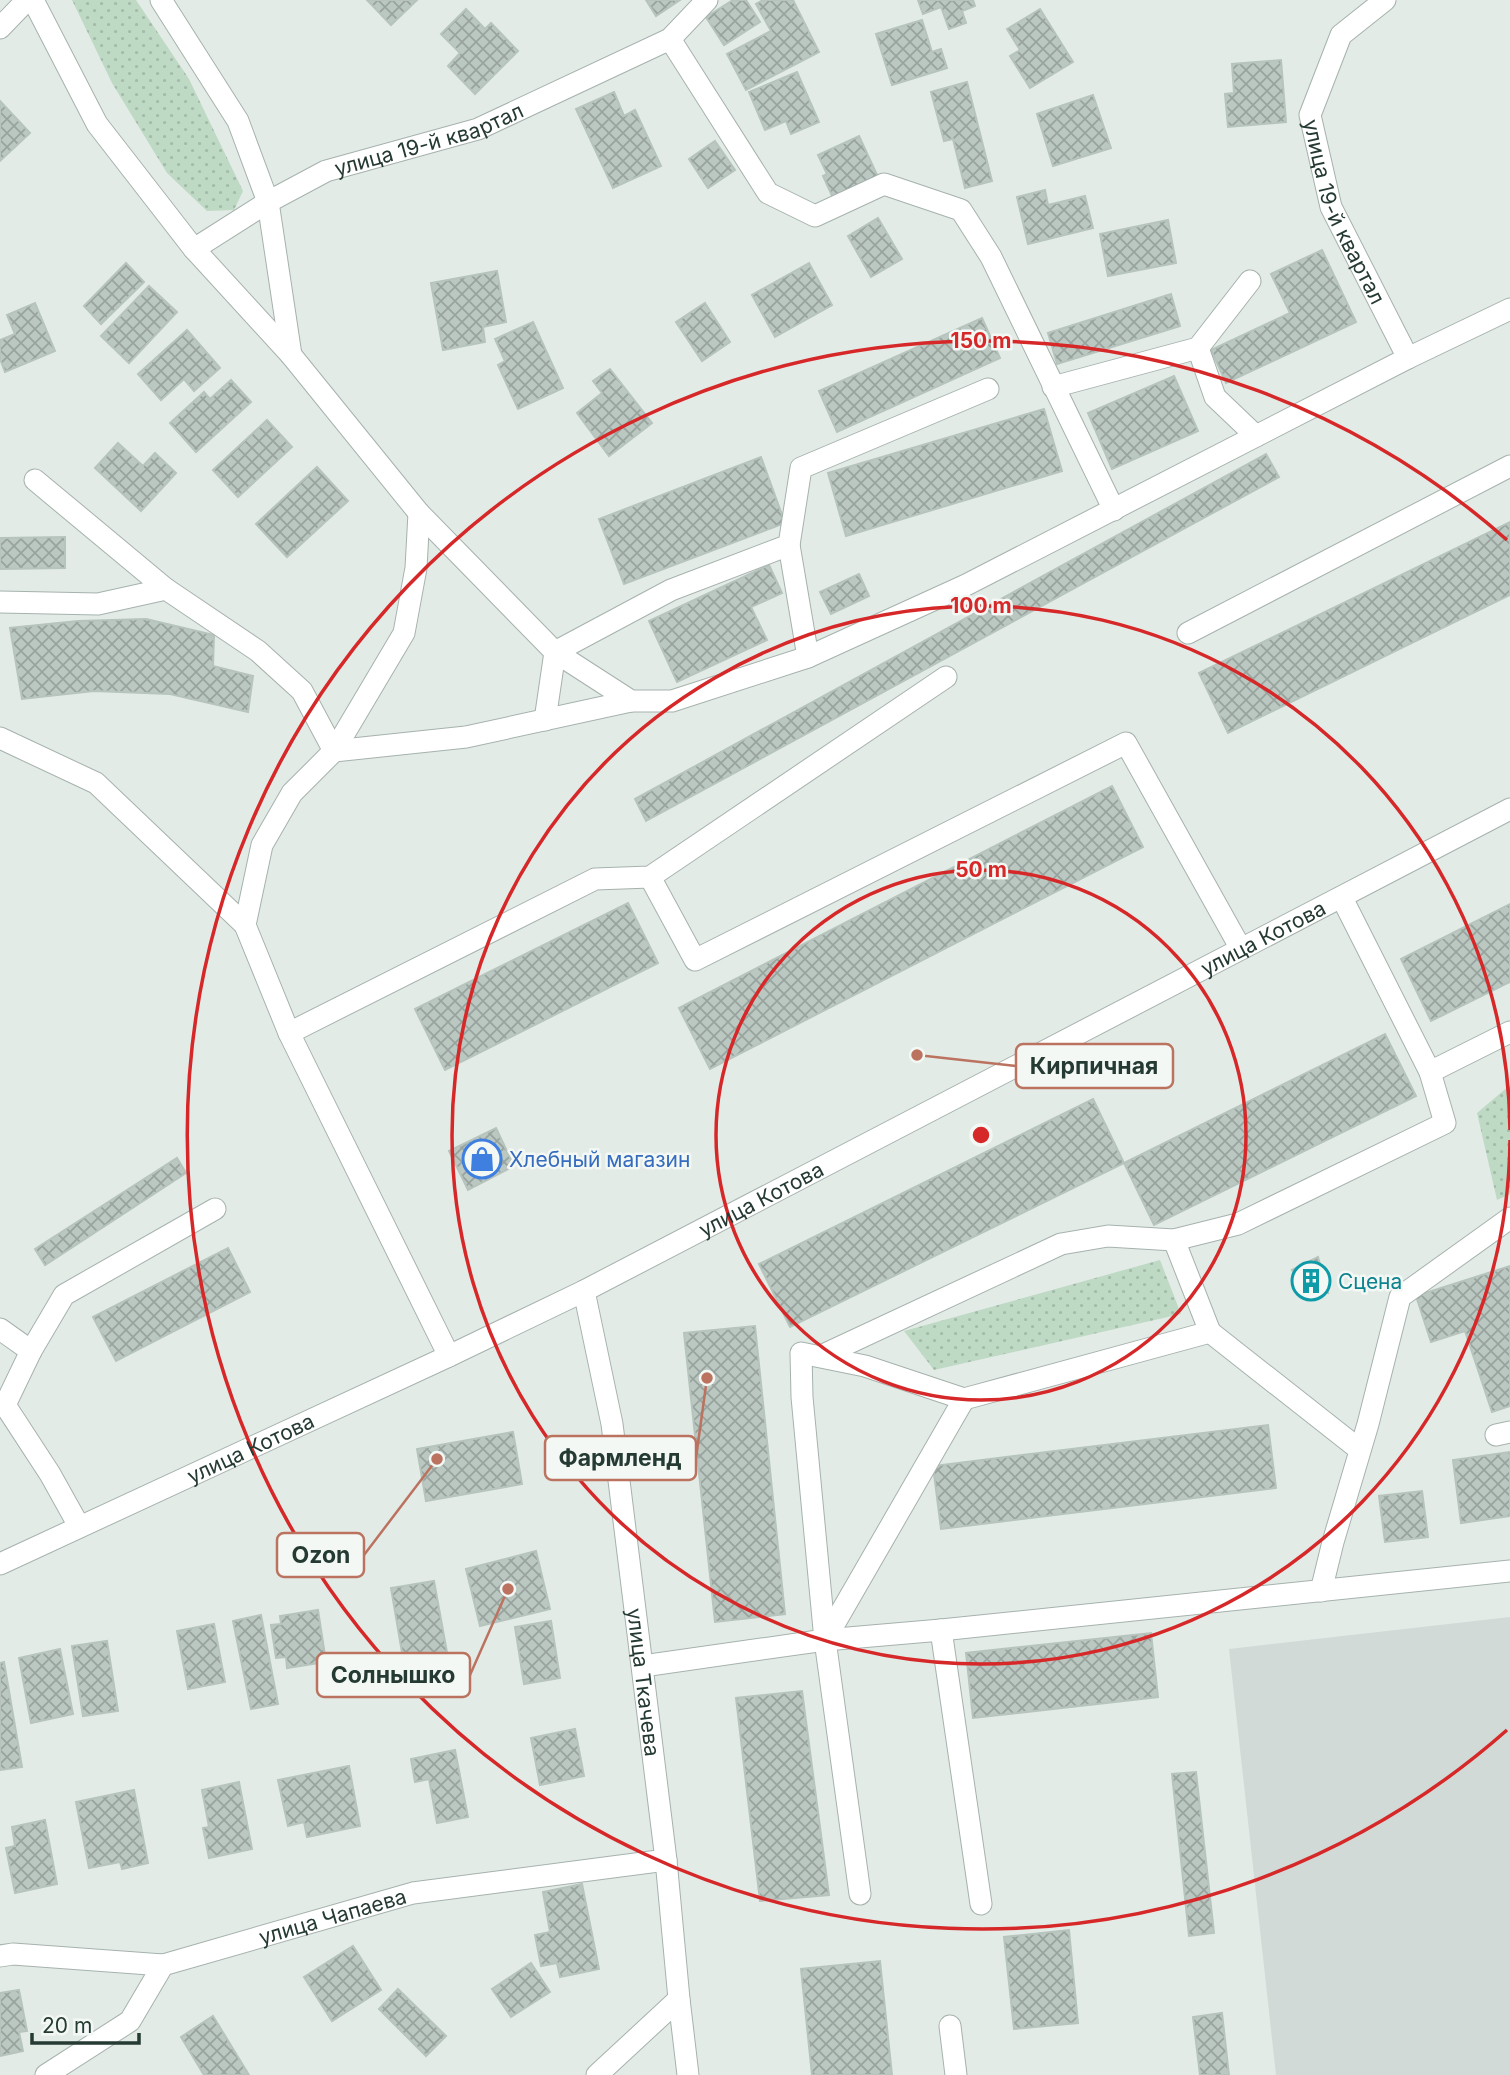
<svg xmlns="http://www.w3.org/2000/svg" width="1510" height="2075" font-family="Inter,sans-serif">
	<defs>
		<pattern id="green-dots" width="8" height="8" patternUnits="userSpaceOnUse" patternTransform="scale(1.75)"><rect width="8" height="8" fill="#bed9c4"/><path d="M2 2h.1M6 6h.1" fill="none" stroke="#a3bba9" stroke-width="1.8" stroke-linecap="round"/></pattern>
		<pattern id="building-cross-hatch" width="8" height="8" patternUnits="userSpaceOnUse" patternTransform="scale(1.75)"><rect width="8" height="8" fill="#bbc8c2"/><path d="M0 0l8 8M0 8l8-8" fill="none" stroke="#98a39e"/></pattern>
	</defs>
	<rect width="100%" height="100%" fill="#e3ebe7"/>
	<!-- built -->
	<polygon fill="#d1dad6" points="1510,1617 1510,2075 1276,2075 1229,1649"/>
	<!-- green -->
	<g fill="url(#green-dots)">
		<polygon points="72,0 136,0 189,79 243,191 234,210 207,211 167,173 112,83"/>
		<polygon points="1510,1085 1510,1194 1497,1200 1477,1113"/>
		<polygon points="1160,1260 1181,1314 934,1370 904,1331"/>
	</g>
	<!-- building -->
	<g fill="url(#building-cross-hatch)" stroke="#b6c4bd" stroke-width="2">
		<polygon points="367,0 417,0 391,25"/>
		<polygon points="646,0 680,0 656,16"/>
		<polygon points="733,0 746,0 760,22 724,45 706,17"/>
		<polygon points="763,0 793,0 819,52 746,90 727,54 771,31 756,4"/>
		<polygon points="918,0 973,0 975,6 962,11 966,23 949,29 941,7 923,14"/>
		<polygon points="466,9 485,29 491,23 518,51 475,94 448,66 460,53 441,34"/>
		<polygon points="1040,9 1073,62 1030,88 1010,56 1020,50 1007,29"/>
		<polygon points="922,20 932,52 941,49 947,68 892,85 876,34"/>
		<polygon points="1281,60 1286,122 1228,127 1225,94 1234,93 1232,64"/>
		<polygon points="797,72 819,122 791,134 786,121 765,130 749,92"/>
		<polygon points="967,82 992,181 965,188 953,139 944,141 931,92"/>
		<polygon points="614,92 624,116 635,110 661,166 613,188 576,109"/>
		<polygon points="1093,95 1111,148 1053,166 1037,114"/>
		<polygon points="0,101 30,133 0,161"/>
		<polygon points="859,136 878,177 833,198 823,176 827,174 818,155"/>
		<polygon points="715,141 735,170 708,188 689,159"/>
		<polygon points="1045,190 1048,205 1085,196 1093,228 1028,244 1017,197"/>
		<polygon points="878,218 902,259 871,277 848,236"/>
		<polygon points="1168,220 1176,263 1108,276 1100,234"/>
		<polygon points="1322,250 1356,322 1226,383 1211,350 1290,313 1271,274"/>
		<polygon points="126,263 144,282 101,324 84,306"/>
		<polygon points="809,263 832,305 775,337 752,295"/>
		<polygon points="497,271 506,322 483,327 485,342 443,350 431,283"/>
		<polygon points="149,286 177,312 129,363 101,336"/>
		<polygon points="1171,294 1180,326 1057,364 1048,333"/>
		<polygon points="35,303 55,351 5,372 0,359 0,340 15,334 7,315"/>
		<polygon points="705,303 730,342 702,361 676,322"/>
		<polygon points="982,318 1000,358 837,432 819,391"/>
		<polygon points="533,322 563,388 518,409 498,365 505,361 495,339"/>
		<polygon points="187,330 220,368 194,391 184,379 161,400 138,374"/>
		<polygon points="610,369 652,423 609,456 577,413 602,393 593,381"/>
		<polygon points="1174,376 1198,431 1112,469 1088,413"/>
		<polygon points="231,380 251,402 196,452 170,423 204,392 210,399"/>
		<polygon points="1044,409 1062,471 846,536 828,473"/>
		<polygon points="267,420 292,447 238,497 213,470"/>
		<polygon points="118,443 143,466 155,453 176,473 141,511 95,468"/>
		<polygon points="1266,454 1279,477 646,821 635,799"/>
		<polygon points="761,457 785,523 624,584 599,519"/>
		<polygon points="317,467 348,501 287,557 256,524"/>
		<polygon points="1510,522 1510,595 1228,733 1199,673"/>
		<polygon points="65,537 65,568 0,569 0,538"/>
		<polygon points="769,565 782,593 751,607 767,640 677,682 649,621"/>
		<polygon points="859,574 869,596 831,614 820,592"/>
		<polygon points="146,619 214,635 213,666 253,676 248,712 170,694 94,691 22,699 10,628 78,621"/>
		<polygon points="1112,786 1143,847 710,1069 679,1008"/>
		<polygon points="628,903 658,963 445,1070 415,1009"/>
		<polygon points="1510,904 1510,982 1431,1021 1401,959"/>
		<polygon points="1385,1034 1416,1096 1154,1225 1124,1163"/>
		<polygon points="1093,1099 1124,1163 790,1327 759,1264"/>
		<polygon points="496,1128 514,1166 468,1190 449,1151"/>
		<polygon points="177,1158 186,1173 45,1265 35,1249"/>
		<polygon points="228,1248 250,1292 116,1361 93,1317"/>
		<polygon points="1318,1257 1328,1293 1305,1292 1292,1270"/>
		<polygon points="1510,1266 1510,1406 1492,1412 1465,1331 1431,1342 1416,1296"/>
		<polygon points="755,1326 785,1614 715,1622 684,1333"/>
		<polygon points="1268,1425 1276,1488 941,1529 933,1466"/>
		<polygon points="513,1432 522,1484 426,1501 417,1449"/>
		<polygon points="1510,1452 1510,1516 1461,1523 1453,1460"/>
		<polygon points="1422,1491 1428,1537 1385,1542 1379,1496"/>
		<polygon points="536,1551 550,1609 480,1626 466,1569"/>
		<polygon points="434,1581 448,1658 433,1660 435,1671 406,1676 391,1588"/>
		<polygon points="318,1610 326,1662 287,1668 286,1657 276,1658 271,1625 281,1624 280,1616"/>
		<polygon points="261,1615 278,1704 251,1709 233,1621"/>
		<polygon points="551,1621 560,1678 524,1684 515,1627"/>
		<polygon points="214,1624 225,1682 188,1689 177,1631"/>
		<polygon points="1151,1633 1158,1697 973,1718 966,1653"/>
		<polygon points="107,1641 118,1711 83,1716 72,1646"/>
		<polygon points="60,1649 73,1714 31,1723 19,1658"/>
		<polygon points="4,1662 22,1767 0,1770 0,1663"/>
		<polygon points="802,1691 829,1895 760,1901 736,1698"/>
		<polygon points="575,1729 584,1776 540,1785 531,1738"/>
		<polygon points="455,1750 468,1817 437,1823 429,1779 415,1782 411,1759"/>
		<polygon points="349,1766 360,1826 307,1837 304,1822 288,1826 278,1780"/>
		<polygon points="1196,1772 1214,1933 1189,1936 1172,1774"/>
		<polygon points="239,1782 252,1849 209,1858 203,1828 209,1827 202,1790"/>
		<polygon points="134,1790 148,1863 122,1869 120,1862 89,1868 76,1802"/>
		<polygon points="45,1820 57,1884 15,1893 6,1848 15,1846 12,1827"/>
		<polygon points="582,1884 599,1969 560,1977 557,1963 541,1966 535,1935 550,1932 543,1892"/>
		<polygon points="1069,1930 1078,2023 1014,2029 1004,1937"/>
		<polygon points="353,1946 381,1990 332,2021 304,1977"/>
		<polygon points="880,1961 892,2075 812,2075 801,1969"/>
		<polygon points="531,1963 550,1992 511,2017 492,1989"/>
		<polygon points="398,1989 446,2036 426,2056 379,2009"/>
		<polygon points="19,1990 27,2031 19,2032 23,2051 0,2056 0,1993"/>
		<polygon points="1222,2013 1229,2075 1200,2075 1193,2017"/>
		<polygon points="213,2016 249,2075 204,2075 181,2037"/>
	</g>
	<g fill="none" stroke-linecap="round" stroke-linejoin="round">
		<defs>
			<g id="minor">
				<polyline points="33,0 97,124 194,249 291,355 419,513 555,652 631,701 672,701 808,657 966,585 1408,358 1510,309"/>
				<polyline points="161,0 238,121 268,202 291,355"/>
				<path id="s1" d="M1385,0L1341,35L1310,115L1331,207L1408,358"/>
				<polyline points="0,28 27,0"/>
				<polyline points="670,39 768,193 815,216 884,184 961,210 991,257 1114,510"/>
				<path id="s2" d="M194,249L268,202L326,171L478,129L670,39L707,0"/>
				<polyline points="1198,348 1215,397 1256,436"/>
				<polyline points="1053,387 1198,348 1250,281"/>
				<polyline points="35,480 166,589"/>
				<polyline points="419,513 416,568 404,633 334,751 292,793 262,845 245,925 289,1033 449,1356"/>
				<polyline points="789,545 808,657"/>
				<polyline points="0,602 98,604 166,589 258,651 302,691 334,751 466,737 631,701"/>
				<polyline points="1188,633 1510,466"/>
				<polyline points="555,652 671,590 789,545 801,468 988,389"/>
				<polyline points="545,720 555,652"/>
				<polyline points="0,738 96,783 245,925"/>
				<polyline points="650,877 695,960 1126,743 1241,949"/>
				<polyline points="1342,898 1430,1072 1510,1032"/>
				<polyline points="289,1033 595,879 650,877 946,677"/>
				<polyline points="1174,1240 1210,1332"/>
				<path id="s3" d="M584,1291L612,1424L666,1860L679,1999L688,2075"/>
				<polyline points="0,1329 31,1351"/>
				<polyline points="821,1356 1061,1244 1108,1236 1174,1240 1238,1224 1445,1123 1430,1072"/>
				<polyline points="1496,1435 1510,1432"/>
				<polyline points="1360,1450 1210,1332 964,1399 865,1366 801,1353 802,1397 825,1640 941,1630 1510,1571"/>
				<polyline points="79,1526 50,1474 5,1405 31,1351 64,1295 215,1209"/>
				<path id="s4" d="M0,1564L449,1356L584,1291L1510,809"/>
				<polyline points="1321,1591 1333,1542 1368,1424 1400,1297 1510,1218"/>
				<polyline points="941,1630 981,1904"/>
				<polyline points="825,1640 964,1399"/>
				<polyline points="643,1666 825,1640 860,1894"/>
				<path id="s5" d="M0,1956L13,1954L163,1965L413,1893L666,1860"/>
				<polyline points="950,2026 956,2075"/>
				<polyline points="46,2075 130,2021 163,1965"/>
				<polyline points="597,2075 679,1999"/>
			</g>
		</defs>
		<!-- minor casing -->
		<use href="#minor" stroke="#a6b2ad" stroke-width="23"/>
		<!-- minor -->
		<use href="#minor" stroke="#fff" stroke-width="21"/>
	</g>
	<!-- distance rings -->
	<g fill="none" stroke="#d62828" stroke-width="3.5">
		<circle cx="981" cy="1135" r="265"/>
		<path d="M1510 1140A529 529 0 1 1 1510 1130"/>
		<path d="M1507 1730A794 794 0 1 1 1507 540"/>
	</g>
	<!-- icons -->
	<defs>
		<symbol id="shop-ring" viewBox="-11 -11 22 22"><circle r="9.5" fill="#f3f8f5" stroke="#3f7fe0" stroke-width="1.5"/><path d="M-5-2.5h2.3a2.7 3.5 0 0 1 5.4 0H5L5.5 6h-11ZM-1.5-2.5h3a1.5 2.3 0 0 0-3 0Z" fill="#3f7fe0"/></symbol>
		<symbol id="building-ring" viewBox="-11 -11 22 22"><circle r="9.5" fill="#f3f8f5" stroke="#0f9aa8" stroke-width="1.5"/><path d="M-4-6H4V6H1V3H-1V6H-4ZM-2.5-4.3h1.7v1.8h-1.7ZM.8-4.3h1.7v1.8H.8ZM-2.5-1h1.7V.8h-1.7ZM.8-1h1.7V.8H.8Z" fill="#0f9aa8"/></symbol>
	</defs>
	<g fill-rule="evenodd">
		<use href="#shop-ring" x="460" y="1137" width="44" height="44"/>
		<use href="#building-ring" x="1289" y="1259" width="44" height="44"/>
	</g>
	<g text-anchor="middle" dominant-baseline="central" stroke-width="5" stroke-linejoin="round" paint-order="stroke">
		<!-- street labels -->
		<g font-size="21" fill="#253a33" stroke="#f3f8f5">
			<text stroke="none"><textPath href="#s2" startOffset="261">улица 19-й квартал</textPath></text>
			<text stroke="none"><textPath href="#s1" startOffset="245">улица 19-й квартал</textPath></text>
			<text stroke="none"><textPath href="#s4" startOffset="1410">улица Котова</textPath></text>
			<text stroke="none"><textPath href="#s4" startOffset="844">улица Котова</textPath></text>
			<text stroke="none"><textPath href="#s4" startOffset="276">улица Котова</textPath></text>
			<text stroke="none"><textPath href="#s3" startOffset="396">улица Ткачева</textPath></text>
			<text stroke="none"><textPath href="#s5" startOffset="340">улица Чапаева</textPath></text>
		</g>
		<!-- shop labels -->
		<g font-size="21" fill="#366cbe" stroke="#f3f8f5" text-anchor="start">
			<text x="509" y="1159">Хлебный магазин</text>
		</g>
		<!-- culture labels -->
		<g font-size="21" fill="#0d838f" stroke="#f3f8f5" text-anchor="start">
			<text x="1338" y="1281">Сцена</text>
		</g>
	</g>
	<circle cx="981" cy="1135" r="10" fill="#d62828" stroke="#f3f8f5" stroke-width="3.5"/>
	<g font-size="21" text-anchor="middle" font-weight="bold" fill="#d62828" stroke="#f3f8f5" stroke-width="5" stroke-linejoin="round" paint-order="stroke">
		<text x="981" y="348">150 m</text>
		<text x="981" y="613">100 m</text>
		<text x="981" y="877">50 m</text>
	</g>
	<!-- callouts -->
	<path fill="none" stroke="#bb7360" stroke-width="2.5" d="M917 1055L1016 1066M707 1378L696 1458M437 1459L364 1555M508 1589L470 1675"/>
	<g fill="#bb7360" stroke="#f3f8f5" stroke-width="2.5">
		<circle cx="917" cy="1055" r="7"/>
		<circle cx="707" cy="1378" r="7"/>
		<circle cx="437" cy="1459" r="7"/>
		<circle cx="508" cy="1589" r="7"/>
	</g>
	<g fill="#f3f8f5" stroke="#bb7360" stroke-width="2.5">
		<rect x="1016" y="1044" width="157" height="44" rx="7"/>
		<rect x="545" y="1436" width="151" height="44" rx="7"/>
		<rect x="277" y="1533" width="87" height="44" rx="7"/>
		<rect x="317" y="1653" width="153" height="44" rx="7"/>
	</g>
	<g font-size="23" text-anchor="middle" font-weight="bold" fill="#253a33">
		<text x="1094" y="1074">Кирпичная</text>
		<text x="620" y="1466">Фармленд</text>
		<text x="321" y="1563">Ozon</text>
		<text x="393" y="1683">Солнышко</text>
	</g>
	<!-- scale -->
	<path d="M32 2033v10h107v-10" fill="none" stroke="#253a33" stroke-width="3.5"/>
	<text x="42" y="2033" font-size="21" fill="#253a33" stroke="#f3f8f5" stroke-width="5" paint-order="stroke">20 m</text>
</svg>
